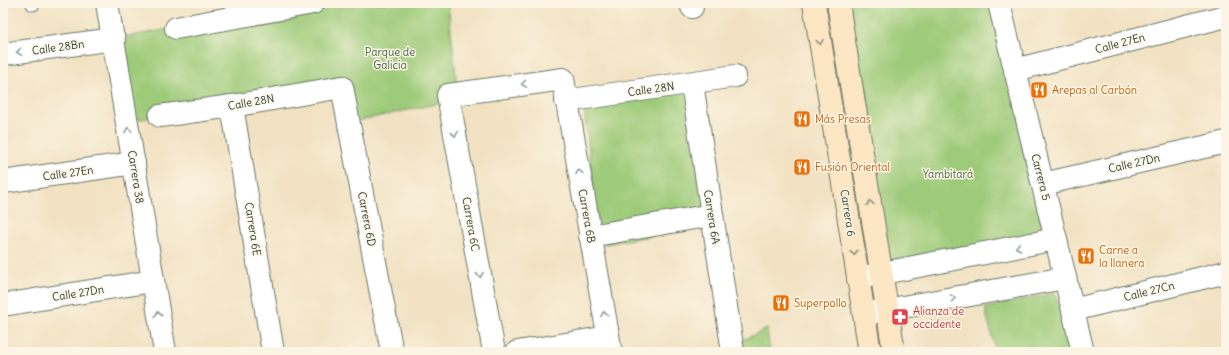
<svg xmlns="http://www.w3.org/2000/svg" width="1229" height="355" font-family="Delius,sans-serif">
	<rect width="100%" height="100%" fill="#fcf5e5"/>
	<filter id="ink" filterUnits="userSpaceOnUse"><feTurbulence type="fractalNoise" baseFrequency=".025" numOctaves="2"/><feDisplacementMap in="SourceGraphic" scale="8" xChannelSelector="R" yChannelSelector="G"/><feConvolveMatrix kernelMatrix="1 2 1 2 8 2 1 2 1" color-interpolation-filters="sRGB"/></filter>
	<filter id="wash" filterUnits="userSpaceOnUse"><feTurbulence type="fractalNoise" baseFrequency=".012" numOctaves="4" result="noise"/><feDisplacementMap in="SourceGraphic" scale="16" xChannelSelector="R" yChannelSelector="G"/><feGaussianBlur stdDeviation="0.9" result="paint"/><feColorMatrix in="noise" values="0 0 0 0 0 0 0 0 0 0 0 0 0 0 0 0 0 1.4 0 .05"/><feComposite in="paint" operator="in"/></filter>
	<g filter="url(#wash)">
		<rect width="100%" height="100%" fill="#f2e2c3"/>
		<!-- green -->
		<g fill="#9ecb79" stroke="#5e8456">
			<polygon points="313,3 448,3 457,86 449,101 349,123 342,87 232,106 127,121 114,39"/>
			<polygon points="838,3 994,3 1046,240 881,273"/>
			<polygon points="692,88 710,225 600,245 584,107"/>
			<polygon points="1055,293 1071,352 996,352 985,308"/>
			<polygon points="767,329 770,352 728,352 727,347"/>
		</g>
	</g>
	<g filter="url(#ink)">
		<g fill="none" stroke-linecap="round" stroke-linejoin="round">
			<defs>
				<polyline id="lane" points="33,4 33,3"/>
				<g id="street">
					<polyline points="107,3 165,352"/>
					<polyline points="691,3 692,7"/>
					<polyline points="999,3 1083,352"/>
					<polyline points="176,28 313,3"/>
					<polyline points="3,54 114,39"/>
					<polyline points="1015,70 1226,16"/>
					<polyline points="692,83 733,352"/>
					<polyline points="566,101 735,76"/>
					<polyline points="232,106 273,352"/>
					<polyline points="160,116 232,106 342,87 392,352"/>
					<polyline points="3,182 134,163"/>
					<polyline points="1043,184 1226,142"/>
					<polyline points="590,236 712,215"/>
					<polyline points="858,278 1056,239"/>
					<polyline points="3,305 153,281"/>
					<polyline points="1073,310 1226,272"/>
					<polyline points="864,314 1065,278"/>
					<polyline points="494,352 448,95 563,79 611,352"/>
					<polyline points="517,352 608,337"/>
				</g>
				<g id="secondary">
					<polyline points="814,3 870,352"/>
					<polyline points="838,3 894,352"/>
				</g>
			</defs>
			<!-- lane casing -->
			<use href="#lane" stroke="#697766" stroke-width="15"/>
			<!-- street casing -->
			<use href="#street" stroke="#697766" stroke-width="24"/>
			<!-- secondary casing -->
			<use href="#secondary" stroke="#697766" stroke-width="24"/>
			<!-- lane -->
			<use href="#lane" stroke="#fff" stroke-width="13"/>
			<!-- street -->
			<use href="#street" stroke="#fff" stroke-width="22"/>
			<!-- secondary -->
			<use href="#secondary" stroke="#fce6c4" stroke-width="22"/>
		</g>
		<!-- one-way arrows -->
		<defs><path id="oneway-chevron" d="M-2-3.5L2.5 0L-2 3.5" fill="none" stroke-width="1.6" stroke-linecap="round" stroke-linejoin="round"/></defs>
		<g stroke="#8e927c">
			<use href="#oneway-chevron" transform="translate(820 42) rotate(81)"/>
			<use href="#oneway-chevron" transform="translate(870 203) rotate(-99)"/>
			<use href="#oneway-chevron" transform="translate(854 253) rotate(81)"/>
		</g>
		<g stroke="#8f9e9a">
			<use href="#oneway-chevron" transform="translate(19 52) rotate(172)"/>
			<use href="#oneway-chevron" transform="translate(524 84) rotate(172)"/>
			<use href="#oneway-chevron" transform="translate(128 130) rotate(-99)"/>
			<use href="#oneway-chevron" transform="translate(455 134) rotate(80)"/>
			<use href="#oneway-chevron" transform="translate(579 172) rotate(-100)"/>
			<use href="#oneway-chevron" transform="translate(1018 247) rotate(169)"/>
			<use href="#oneway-chevron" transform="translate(480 275) rotate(80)"/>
			<use href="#oneway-chevron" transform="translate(953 298) rotate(-10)"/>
			<use href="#oneway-chevron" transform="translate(158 314) rotate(-99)"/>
			<use href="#oneway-chevron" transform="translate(604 314) rotate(-100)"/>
		</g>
	</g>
	<!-- icons -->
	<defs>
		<symbol id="restaurant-square" viewBox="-11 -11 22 22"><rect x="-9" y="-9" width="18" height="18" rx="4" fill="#e8710a" stroke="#fcf5e5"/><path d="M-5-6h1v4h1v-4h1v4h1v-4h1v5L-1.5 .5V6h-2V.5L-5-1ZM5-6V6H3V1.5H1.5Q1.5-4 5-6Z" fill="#fff"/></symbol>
		<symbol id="pharmacy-square" viewBox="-11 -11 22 22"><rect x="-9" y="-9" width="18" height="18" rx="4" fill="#e0444e" stroke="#fcf5e5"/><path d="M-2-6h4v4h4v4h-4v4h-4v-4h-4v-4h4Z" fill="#fff"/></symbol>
	</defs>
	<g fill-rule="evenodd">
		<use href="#restaurant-square" x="1029" y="80" width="20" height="20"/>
		<use href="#restaurant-square" x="792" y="109" width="20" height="20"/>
		<use href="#restaurant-square" x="792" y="157" width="20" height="20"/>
		<use href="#restaurant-square" x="1076" y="246" width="20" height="20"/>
		<use href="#restaurant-square" x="771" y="293" width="20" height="20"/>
		<use href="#pharmacy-square" x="890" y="307" width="20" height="20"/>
	</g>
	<g text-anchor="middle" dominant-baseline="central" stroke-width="3" stroke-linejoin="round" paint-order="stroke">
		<!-- street labels -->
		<g font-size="11" fill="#1f3d34" stroke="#fcf5e5">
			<text transform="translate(1120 43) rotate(-15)">Calle 27En</text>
			<text transform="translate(58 47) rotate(-8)">Calle 28Bn</text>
			<text transform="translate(651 89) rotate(-8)">Calle 28N</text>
			<text transform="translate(251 102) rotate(-10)">Calle 28N</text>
			<text transform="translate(1134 163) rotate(-13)">Calle 27Dn</text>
			<text transform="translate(68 173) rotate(-8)">Calle 27En</text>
			<text transform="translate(136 177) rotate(81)">Carrera 38</text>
			<text transform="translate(1041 177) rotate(76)">Carrera 5</text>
			<text transform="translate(848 213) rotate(81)">Carrera 6</text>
			<text transform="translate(587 216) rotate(80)">Carrera 6B</text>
			<text transform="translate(712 217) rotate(81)">Carrera 6A</text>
			<text transform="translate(367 219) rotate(79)">Carrera 6D</text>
			<text transform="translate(471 224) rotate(80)">Carrera 6C</text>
			<text transform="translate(253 229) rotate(81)">Carrera 6E</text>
			<text transform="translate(1149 291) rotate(-14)">Calle 27Cn</text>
			<text transform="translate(78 293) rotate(-9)">Calle 27Dn</text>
		</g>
		<!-- park labels -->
		<g font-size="11" fill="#3f6045" stroke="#fcf5e5">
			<text x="390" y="52">Parque de<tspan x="390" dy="13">Galicia</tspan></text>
			<text x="948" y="174">Yambitará</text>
		</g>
		<!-- food labels -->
		<g font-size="11" fill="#c56008" stroke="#fcf5e5" text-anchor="start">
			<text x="1052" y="90">Arepas al Carbón</text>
			<text x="815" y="119">Más Presas</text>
			<text x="815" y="167">Fusión Oriental</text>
			<text x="1099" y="250">Carne a<tspan x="1099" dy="13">la llanera</tspan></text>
			<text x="794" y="303">Superpollo</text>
		</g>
		<!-- health labels -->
		<g font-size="11" fill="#be3a42" stroke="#fcf5e5" text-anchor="start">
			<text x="913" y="311">Alianza de<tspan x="913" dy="13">occidente</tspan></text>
		</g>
	</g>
	<!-- margin -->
	<rect width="1229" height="355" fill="none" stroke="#fcf5e5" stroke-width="16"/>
</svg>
